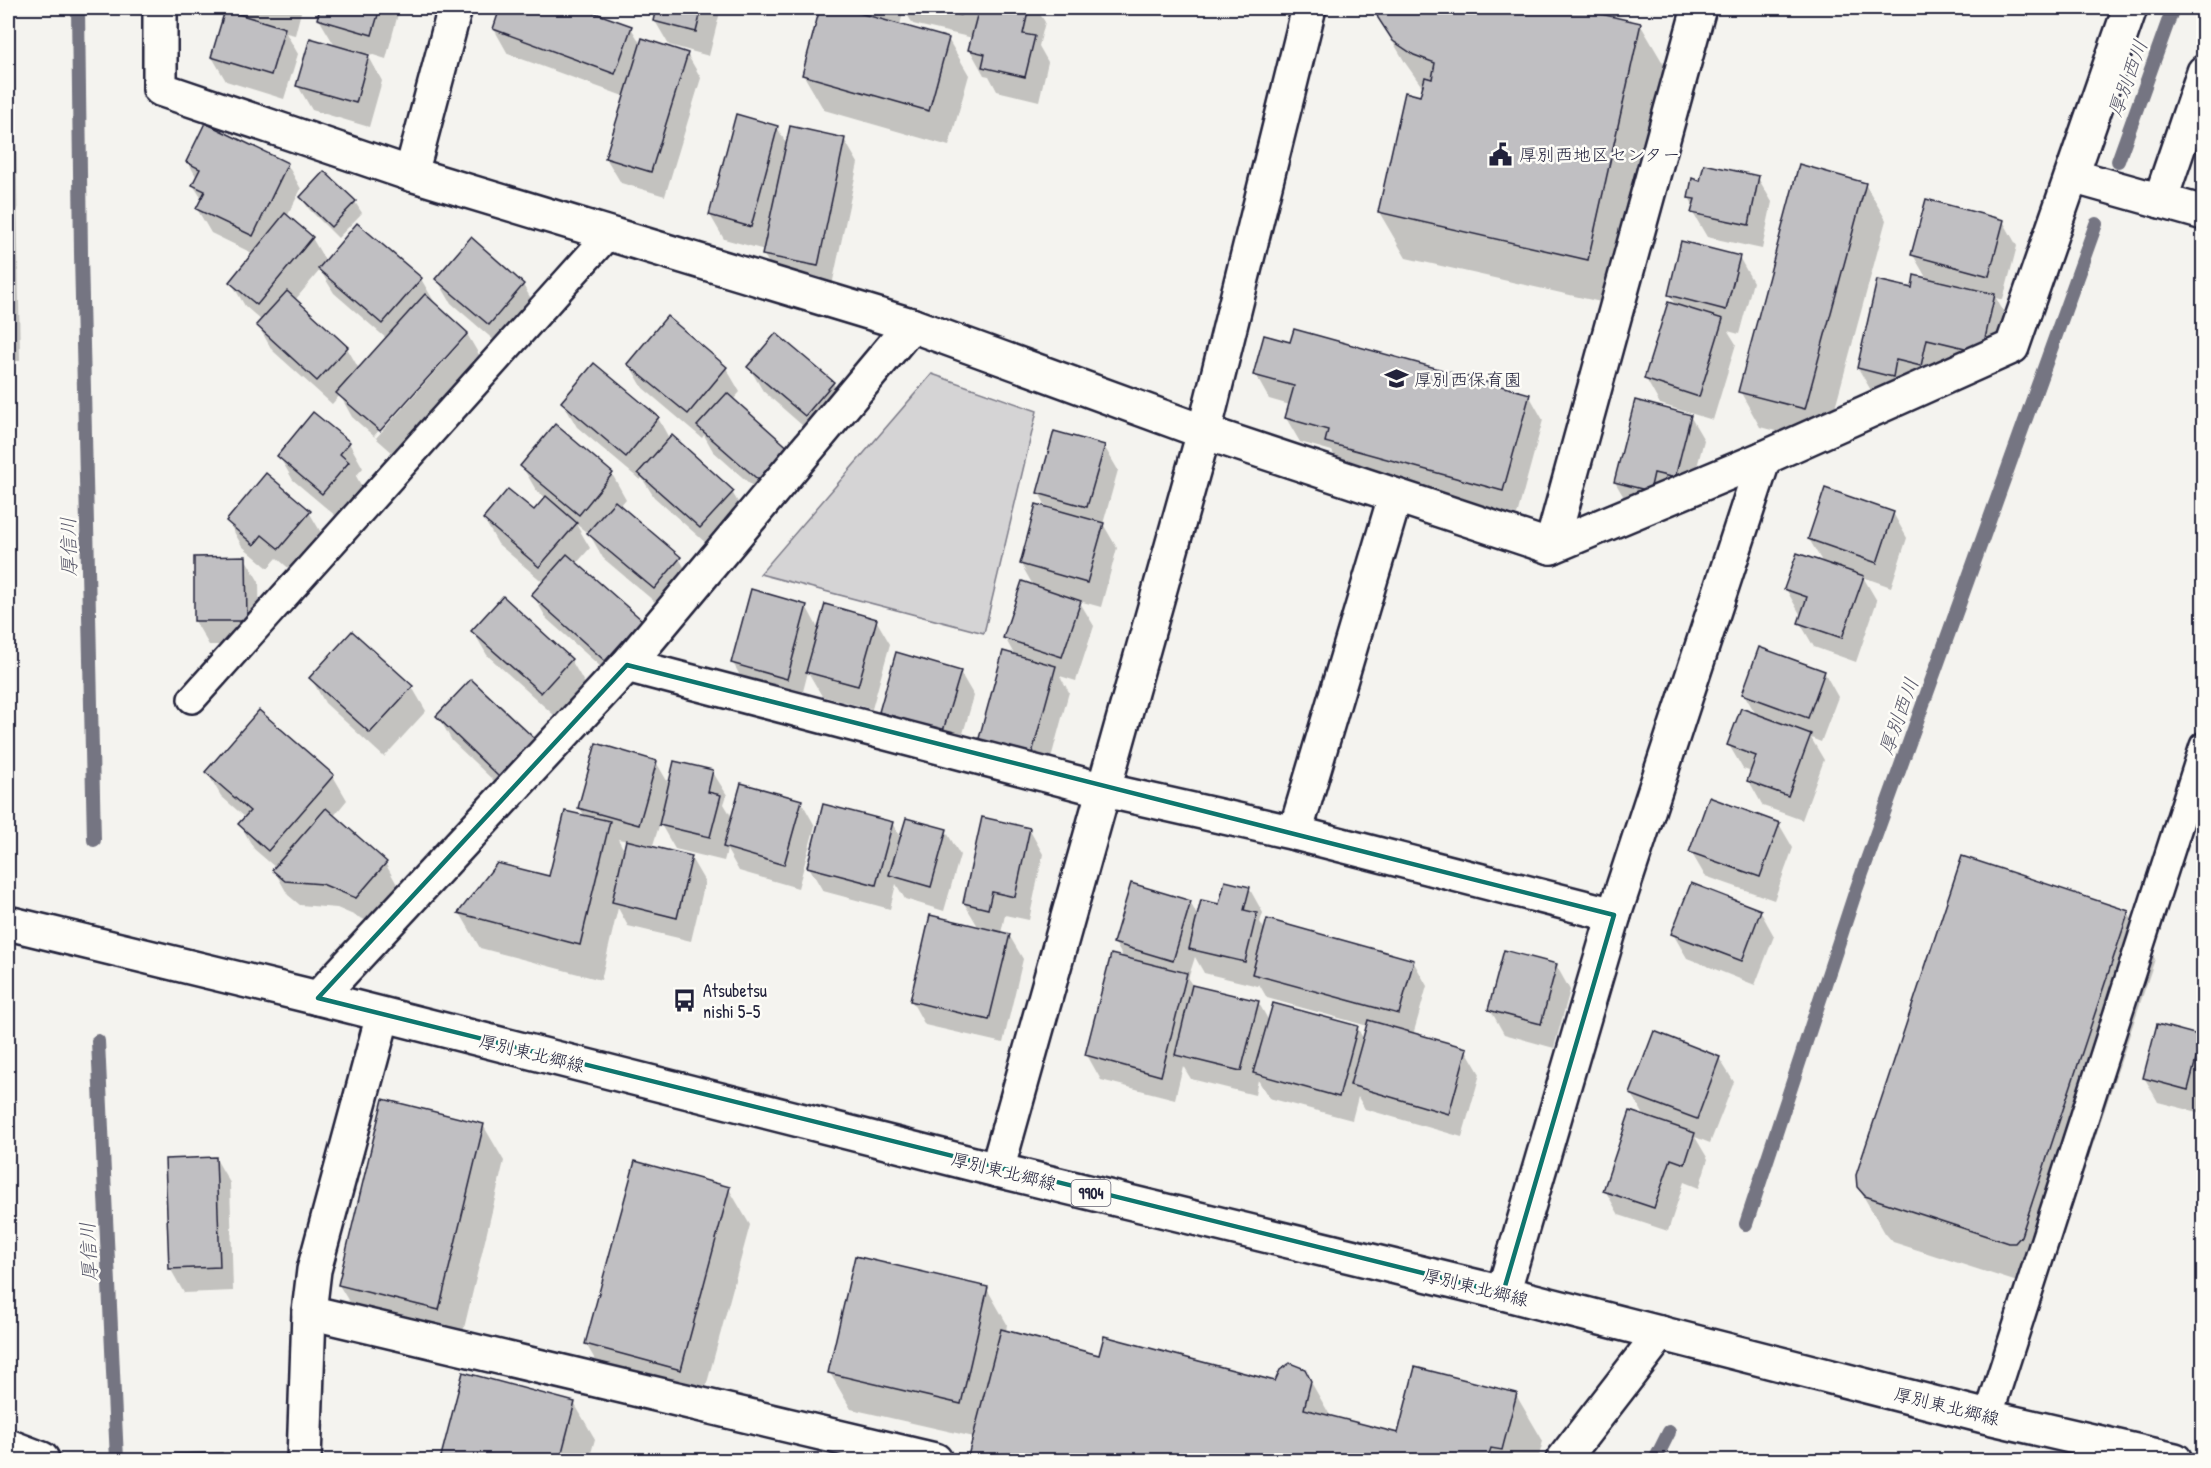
<svg xmlns="http://www.w3.org/2000/svg" width="2211" height="1468" font-family="'Patrick Hand','Klee One',sans-serif">
	<rect width="100%" height="100%" fill="#f4f3ef"/>
	<filter id="ink" filterUnits="userSpaceOnUse"><feTurbulence type="fractalNoise" baseFrequency=".0167" numOctaves="2"/><feDisplacementMap in="SourceGraphic" scale="12" xChannelSelector="R" yChannelSelector="G"/><feConvolveMatrix kernelMatrix="1 2 1 2 8 2 1 2 1" color-interpolation-filters="sRGB"/></filter>
	<g filter="url(#ink)">
		<!-- green -->
		<polygon fill="#d5d4d5" stroke="#7c7b88" stroke-width="1.5" points="932,374 1037,411 984,633 760,574"/>
		<!-- shadow -->
		<g fill="#0003" fill-rule="evenodd">
			<polygon points="8,8 14,8 20,361 8,361"/>
			<polygon points="223,8 302,8 295,35 286,33 298,54 284,99 226,81 212,57 226,12"/>
			<polygon points="322,8 395,8 398,14 386,59 367,53 382,81 369,127 312,110 298,86 335,46 319,19"/>
			<polygon points="502,8 577,8 631,28 642,46 687,54 701,78 665,196 621,183 606,158 626,97 508,54 494,29"/>
			<polygon points="658,8 721,8 709,56 669,45 655,21"/>
			<polygon points="822,8 1036,8 1045,22 1039,46 1048,62 1039,101 997,91 989,76 984,75 970,50 973,38 913,24 904,9 900,25 948,39 969,75 949,146 824,110 803,74"/>
			<polygon points="1377,8 1567,8 1640,24 1667,70 1614,305 1406,258 1379,212 1423,88 1406,64 1379,18"/>
			<polygon points="777,127 787,145 844,139 858,163 831,290 778,279 764,255 765,250 724,239 710,215"/>
			<path d="M188,162L287,164L301,189L287,217L312,238L326,262L421,279L435,303L467,334L481,358L394,454L352,417L340,395L332,404L272,350L258,325L262,321L245,306L231,282L254,254L211,233L197,209L202,199L193,185L197,178ZM320,270L334,293L387,339L359,369L347,348L295,300ZM461,338H465L376,438L374,436Z"/>
			<polygon points="1758,178 1772,202 1762,249 1707,237 1693,213 1694,207 1689,197 1701,182"/>
			<polygon points="1865,184 1886,220 1825,444 1760,427 1740,391"/>
			<polygon points="302,198 355,202 362,213 338,238 309,209"/>
			<polygon points="2003,221 2017,246 2003,300 1996,298 2008,320 1995,376 1941,363 1872,392 1858,368 1913,290 1927,279 1913,255"/>
			<polygon points="1739,257 1753,282 1739,334 1728,331 1736,344 1713,420 1660,404 1646,379 1676,306 1669,295"/>
			<polygon points="437,279 523,285 537,309 503,348 451,303"/>
			<polygon points="667,318 726,368 740,392 733,400 777,508 713,451 704,435 702,438 643,388 629,364"/>
			<polygon points="749,367 833,383 847,408 819,440 763,391"/>
			<polygon points="1255,374 1529,395 1543,420 1517,515 1340,466 1332,451 1300,442 1286,418 1290,405 1269,399"/>
			<polygon points="563,403 658,418 670,440 732,492 746,516 715,551 654,497 642,478 640,480 577,427"/>
			<polygon points="1690,416 1704,440 1688,502 1629,506 1615,482"/>
			<polygon points="555,426 612,474 626,499 619,507 679,558 693,583 668,613 603,558 590,535 576,524 590,548 576,564 641,621 655,645 620,684 547,619 533,595 544,583 498,544 484,519 534,512 546,498 536,490 522,466"/>
			<polygon points="349,443 363,468 356,476 362,487 337,517 293,480 279,456"/>
			<polygon points="1104,446 1118,470 1103,524 1117,548 1101,607 1079,601 1094,626 1076,681 1060,676 1069,692 1045,780 994,766 1015,656 1005,638 1034,587 1021,564 1047,508 1039,493"/>
			<polygon points="309,512 323,536 293,572 277,558 268,568 242,546 228,521"/>
			<polygon points="1893,513 1907,538 1891,587 1863,577 1877,601 1856,662 1814,647 1800,623 1803,614 1800,614 1786,589 1823,563 1809,539"/>
			<polygon points="245,558 259,582 260,645 209,645 195,621"/>
			<polygon points="806,606 819,630 876,620 890,644 872,709 822,696 808,672 800,703 747,688 733,663"/>
			<polygon points="473,631 571,660 585,684 555,716 487,655"/>
			<polygon points="960,672 974,696 957,754 894,736 880,711"/>
			<polygon points="1824,672 1838,697 1821,742 1811,738 1824,760 1802,820 1763,806 1749,781 1752,772 1743,769 1729,745 1757,716 1744,694"/>
			<polygon points="311,678 412,687 426,711 384,757 325,703"/>
			<polygon points="471,681 534,740 548,764 514,800 452,741 438,716"/>
			<path d="M656,762L670,786L712,771L727,795L724,804L733,819L801,801L815,826L798,888L739,871L727,850L724,861L675,849L660,823L652,848L691,858L705,882L691,941L628,926L618,908L601,980L480,948L460,913L550,878L585,817L580,808ZM618,839L628,841L625,852Z"/>
			<polygon points="207,772 333,776 347,800 333,817 385,863 399,888 370,922 337,908 300,905 288,895 274,870 276,868 254,849 240,824 246,818 221,796"/>
			<polygon points="892,823 901,839 946,831 960,855 944,911 905,899 896,884 890,909 823,891 809,867"/>
			<polygon points="1779,824 1793,848 1774,900 1705,876 1691,852"/>
			<polygon points="1029,829 1043,854 1029,920 1005,915 1001,933 1009,935 1023,959 1003,1043 925,1025 911,1000 979,928 964,903"/>
			<path d="M1249,888L1263,913L1260,922L1265,930L1413,961L1427,986L1413,1035L1466,1050L1480,1074L1462,1137L1365,1109L1358,1097L1352,1120L1269,1098L1258,1080L1255,1095L1191,1079L1183,1066L1175,1099L1101,1080L1087,1055L1124,959L1115,943L1190,902L1198,917ZM1195,957L1204,973L1258,986L1259,984L1267,998L1368,1026L1364,1040L1357,1027L1269,1021L1258,1002L1193,986L1188,979Z"/>
			<polygon points="1760,911 1774,936 1755,985 1687,958 1673,934"/>
			<polygon points="2128,913 2155,959 2047,1282 2042,1288 2036,1288 1893,1242 1885,1233 1858,1187"/>
			<polygon points="1556,965 1570,990 1554,1048 1504,1034 1490,1009"/>
			<polygon points="2201,1037 2204,1042 2204,1105 2201,1113 2158,1102 2144,1077"/>
			<polygon points="1719,1058 1734,1082 1710,1143 1695,1137 1708,1159 1699,1188 1684,1182 1668,1231 1619,1215 1605,1190 1646,1119 1632,1094"/>
			<polygon points="483,1125 504,1161 460,1345 360,1320 339,1285"/>
			<polygon points="216,1159 230,1183 233,1291 184,1293 170,1268"/>
			<polygon points="729,1189 750,1225 701,1405 607,1380 586,1344"/>
			<polygon points="987,1289 1007,1324 1006,1332 1100,1357 1276,1382 1304,1370 1331,1417 1399,1435 1516,1395 1543,1441 1538,1460 968,1460 974,1437 851,1409 830,1373"/>
			<polygon points="464,1374 574,1403 595,1439 589,1460 441,1460"/>
			<polygon points="221,1454 225,1460 176,1460 176,1456"/>
		</g>
		<g fill="none" stroke-linecap="round" stroke-linejoin="round">
			<!-- stream -->
			<g stroke="#757582" stroke-width="14">
				<polyline points="78,8 81,254 94,840"/>
				<polyline points="2118,161 2173,8"/>
				<polyline points="98,1041 117,1460"/>
				<polyline points="1746,1224 1855,893 2096,224"/>
				<polyline points="1655,1460 1669,1432"/>
			</g>
		</g>
		<!-- building -->
		<g fill="#c0bfc2" stroke="#22223b" stroke-width="1.5">
			<polygon points="320,8 380,8 372,35 317,19"/>
			<polygon points="500,8 581,8 632,26 615,74 493,29"/>
			<polygon points="656,8 702,8 696,32 653,21"/>
			<polygon points="820,8 841,8 949,38 929,111 802,75"/>
			<polygon points="930,8 963,8 961,15"/>
			<polygon points="979,8 1029,8 1023,34 1035,36 1025,77 982,67 985,54 968,50"/>
			<polygon points="1375,8 1574,8 1641,23 1588,260 1378,212 1405,92 1420,96 1425,77 1432,79 1435,63 1414,55 1393,41 1378,18"/>
			<polygon points="225,10 285,28 271,75 211,57"/>
			<polygon points="310,38 369,55 356,103 296,86"/>
			<polygon points="642,38 688,53 651,172 605,158"/>
			<polygon points="736,114 778,126 751,227 709,215"/>
			<polygon points="205,123 288,163 253,236 196,209 205,191 192,185 200,169 186,162"/>
			<polygon points="790,126 845,138 818,266 762,255"/>
			<polygon points="1704,164 1759,176 1749,225 1691,213 1695,199 1688,198 1692,178 1700,181"/>
			<polygon points="1799,164 1866,183 1805,409 1738,392"/>
			<polygon points="324,171 356,201 331,227 300,197"/>
			<polygon points="1926,199 2004,220 1989,276 1911,255"/>
			<polygon points="285,213 313,237 257,305 229,282"/>
			<polygon points="357,223 422,278 382,324 318,269"/>
			<polygon points="471,237 524,284 489,325 435,279"/>
			<polygon points="1681,241 1740,256 1726,310 1668,295"/>
			<polygon points="1914,275 1995,294 1982,352 1927,339 1921,366 1896,360 1893,377 1857,368 1877,280 1912,288"/>
			<polygon points="287,291 348,347 317,381 256,325"/>
			<polygon points="425,294 468,333 380,431 336,393"/>
			<polygon points="1668,302 1723,319 1699,397 1644,379"/>
			<polygon points="667,316 727,367 688,414 627,364"/>
			<polygon points="1294,329 1530,394 1503,491 1325,442 1328,430 1285,418 1294,386 1253,375 1264,335 1290,342"/>
			<polygon points="776,333 834,382 805,416 747,367"/>
			<polygon points="594,363 659,417 626,457 561,402"/>
			<polygon points="727,393 792,451 763,484 697,426"/>
			<polygon points="1635,400 1691,415 1675,478 1654,473 1650,491 1614,482"/>
			<polygon points="313,412 350,442 340,454 349,462 322,494 277,456"/>
			<polygon points="555,424 613,473 579,515 520,466"/>
			<polygon points="1054,431 1105,445 1087,507 1037,493"/>
			<polygon points="672,435 734,491 700,528 638,473"/>
			<polygon points="266,473 311,511 279,549 262,535 254,545 226,521"/>
			<polygon points="1825,488 1894,512 1877,563 1808,539"/>
			<polygon points="508,489 534,510 546,496 577,523 539,567 483,519"/>
			<polygon points="615,501 681,557 654,589 587,533"/>
			<polygon points="1036,504 1104,523 1087,583 1020,564"/>
			<polygon points="1797,553 1864,576 1842,638 1798,623 1807,597 1784,589"/>
			<polygon points="567,554 642,620 605,661 531,595"/>
			<polygon points="246,556 247,621 194,621 194,557"/>
			<polygon points="1022,581 1081,601 1062,657 1003,638"/>
			<polygon points="751,589 807,605 787,679 731,663"/>
			<polygon points="503,596 572,659 541,693 471,631"/>
			<polygon points="825,604 877,619 858,686 806,672"/>
			<polygon points="352,631 413,686 370,733 309,678"/>
			<polygon points="1759,647 1825,671 1808,718 1742,694"/>
			<polygon points="1003,651 1056,666 1031,757 978,742"/>
			<polygon points="896,652 961,671 943,731 879,712"/>
			<polygon points="471,679 535,739 499,777 436,716"/>
			<polygon points="1741,708 1811,734 1788,796 1747,781 1756,756 1727,745"/>
			<polygon points="259,710 334,775 268,851 238,824 250,811 205,772"/>
			<polygon points="596,743 657,761 639,825 578,808"/>
			<polygon points="674,761 713,770 708,792 721,795 710,837 659,825"/>
			<polygon points="741,783 802,800 784,865 723,847"/>
			<polygon points="1709,797 1780,823 1760,877 1689,852"/>
			<polygon points="823,804 893,822 876,885 807,867"/>
			<polygon points="326,808 387,862 356,898 322,884 285,881 272,870"/>
			<polygon points="565,811 610,821 580,945 458,913 497,863 549,876"/>
			<polygon points="982,817 1030,828 1015,897 992,892 988,909 963,903"/>
			<polygon points="906,818 947,829 931,887 889,875"/>
			<polygon points="626,840 692,856 677,918 612,902"/>
			<polygon points="1962,856 2129,911 2021,1236 2015,1243 2008,1243 1865,1196 1857,1187 1856,1175"/>
			<polygon points="1225,881 1250,887 1244,910 1257,913 1245,962 1189,949 1201,900 1219,904"/>
			<polygon points="1131,883 1191,901 1173,961 1113,943"/>
			<polygon points="1691,883 1761,910 1742,961 1671,934"/>
			<polygon points="930,915 1010,934 989,1020 910,1001"/>
			<polygon points="1267,919 1414,960 1399,1014 1252,974"/>
			<polygon points="1504,950 1557,964 1541,1024 1488,1010"/>
			<polygon points="1111,954 1187,973 1161,1076 1085,1055"/>
			<polygon points="1192,985 1259,1001 1241,1071 1175,1055"/>
			<polygon points="1273,1003 1358,1026 1339,1097 1253,1073"/>
			<polygon points="1368,1020 1467,1048 1449,1114 1350,1085"/>
			<polygon points="2157,1024 2202,1036 2188,1090 2143,1078"/>
			<polygon points="1654,1031 1720,1057 1697,1119 1630,1094"/>
			<polygon points="383,1099 484,1124 439,1310 338,1285"/>
			<polygon points="1630,1111 1695,1133 1685,1164 1671,1159 1654,1208 1603,1191"/>
			<polygon points="216,1157 220,1267 169,1269 165,1159"/>
			<polygon points="635,1161 730,1187 681,1370 585,1344"/>
			<polygon points="855,1256 988,1287 961,1404 828,1373"/>
			<polygon points="1001,1329 1099,1355 1104,1336 1275,1381 1280,1370 1290,1363 1305,1369 1311,1381 1304,1409 1398,1433 1415,1367 1517,1393 1502,1450 1491,1448 1487,1460 967,1460"/>
			<polygon points="463,1372 575,1402 560,1460 440,1460"/>
			<polygon points="222,1453 222,1460 174,1460 174,1454"/>
		</g>
		<g fill="none" stroke-linecap="round" stroke-linejoin="round">
			<defs>
				<g id="service">
					<polyline points="192,699 608,235"/>
					<polyline points="1988,1417 2204,746"/>
				</g>
				<g id="minor">
					<polyline points="160,8 160,89 411,174 911,325 1204,432 1551,547 1764,458 2012,347 2130,8"/>
					<polyline points="411,174 455,8"/>
					<polyline points="2072,176 2204,213"/>
					<polyline points="2160,201 2204,72"/>
					<polyline points="1551,547 1699,8"/>
					<polyline points="627,665 1104,790 1295,833 1614,915"/>
					<polyline points="1295,833 1395,497"/>
					<polyline points="318,998 627,665 911,325"/>
					<polyline points="997,1170 1204,432 1309,8"/>
					<polyline points="1503,1293 1614,915 1764,458"/>
					<polyline points="309,1312 935,1460"/>
					<polyline points="8,1446 42,1459 42,1460"/>
					<polyline points="304,1460 309,1312 314,1270 383,1015"/>
					<polyline points="1563,1460 1661,1333"/>
				</g>
				<polyline id="primary" points="8,923 318,998 997,1170 1503,1293 1988,1417 2175,1460"/>
			</defs>
			<!-- service casing -->
			<use href="#service" stroke="#22223b" stroke-width="32"/>
			<!-- minor casing -->
			<use href="#minor" stroke="#22223b" stroke-width="38"/>
			<!-- primary casing -->
			<use href="#primary" stroke="#22223b" stroke-width="38"/>
			<!-- service -->
			<use href="#service" stroke="#fdfcf7" stroke-width="27"/>
			<!-- minor -->
			<use href="#minor" stroke="#fdfcf7" stroke-width="33"/>
			<!-- primary -->
			<use href="#primary" stroke="#fdfcf7" stroke-width="33"/>
		</g>
	</g>
	<!-- marked area -->
	<path fill="none" stroke="#0f766e" stroke-width="4.5" stroke-linejoin="round" d="M627,665L1614,915L1503,1293L318,998Z"/>
	<!-- icons -->
	<defs>
		<symbol id="civic-bare" viewBox="-9 -9 18 18"><path d="M-.6-6.5H3V-4.5H.6V-3L4-1V1h2V6H-6V1h2V-1L-.6-3ZM-1.2 2.5V6h2.4V2.5Z" fill="#22223b" stroke="#fdfcf7" stroke-width="2.5" paint-order="stroke"/></symbol>
		<symbol id="school-bare" viewBox="-9 -9 18 18"><path d="M0-5L7-2L0 1L-7-2ZM-4 1L0 2.5L4 1V4Q0 6-4 4Z" fill="#22223b" stroke="#fdfcf7" stroke-width="2.5" paint-order="stroke"/></symbol>
		<symbol id="bus-bare" viewBox="-9 -9 18 18"><path d="M-5-6H5V4H4V6H2V4H-2V6H-4V4H-5ZM-3.5-4V0h7V-4ZM-3.5 1.2v1.5H-2V1.2ZM2 1.2v1.5H3.5V1.2Z" fill="#22223b" stroke="#fdfcf7" stroke-width="2.5" paint-order="stroke"/></symbol>
	</defs>
	<g fill-rule="evenodd">
		<use href="#civic-bare" x="1484" y="138" width="33" height="33"/>
		<use href="#school-bare" x="1380" y="362" width="33" height="33"/>
		<use href="#bus-bare" x="668" y="984" width="33" height="33"/>
	</g>
	<g text-anchor="middle" dominant-baseline="central" stroke-width="5" stroke-linejoin="round" paint-order="stroke">
		<!-- shield labels -->
		<rect fill="#fdfcf7" stroke="#646373" stroke-width="1.5" x="1071.5" y="1180" width="39" height="26" rx="4.5"/>
		<g font-size="16" font-weight="bold" fill="#22223b">
			<text x="1091" y="1193">9904</text>
		</g>
		<!-- poi labels -->
		<g font-size="18" fill="#22223b" stroke="#fdfcf7" text-anchor="start">
			<text x="1519" y="154">厚別西地区センター</text>
			<text x="1414" y="379">厚別西保育園</text>
			<text x="703" y="990">Atsubetsu<tspan x="703" dy="21">nishi 5-5</tspan></text>
		</g>
		<!-- street labels -->
		<g font-size="18" fill="#22223b" stroke="#fdfcf7">
			<text transform="translate(532 1053) rotate(14)">厚別東北郷線</text>
			<text transform="translate(1004 1171) rotate(14)">厚別東北郷線</text>
			<text transform="translate(1476 1287) rotate(14)">厚別東北郷線</text>
			<text transform="translate(1947 1406) rotate(14)">厚別東北郷線</text>
		</g>
		<!-- water labels -->
		<g font-size="20" font-style="italic" fill="#59596b" stroke="#fdfcf7">
			<text transform="translate(2127 78) rotate(-70)">厚別西川</text>
			<text transform="translate(68 547) rotate(-91)">厚信川</text>
			<text transform="translate(1898 716) rotate(-70)">厚別西川</text>
			<text transform="translate(88 1252) rotate(-93)">厚信川</text>
		</g>
	</g>
	<!-- margin -->
	<rect width="2211" height="1468" fill="none" stroke="#fdfcf7" stroke-width="30"/>
	<rect x="15" y="15" width="2181" height="1438" fill="none" stroke="#22223b" stroke-width="2" filter="url(#ink)"/>
</svg>
